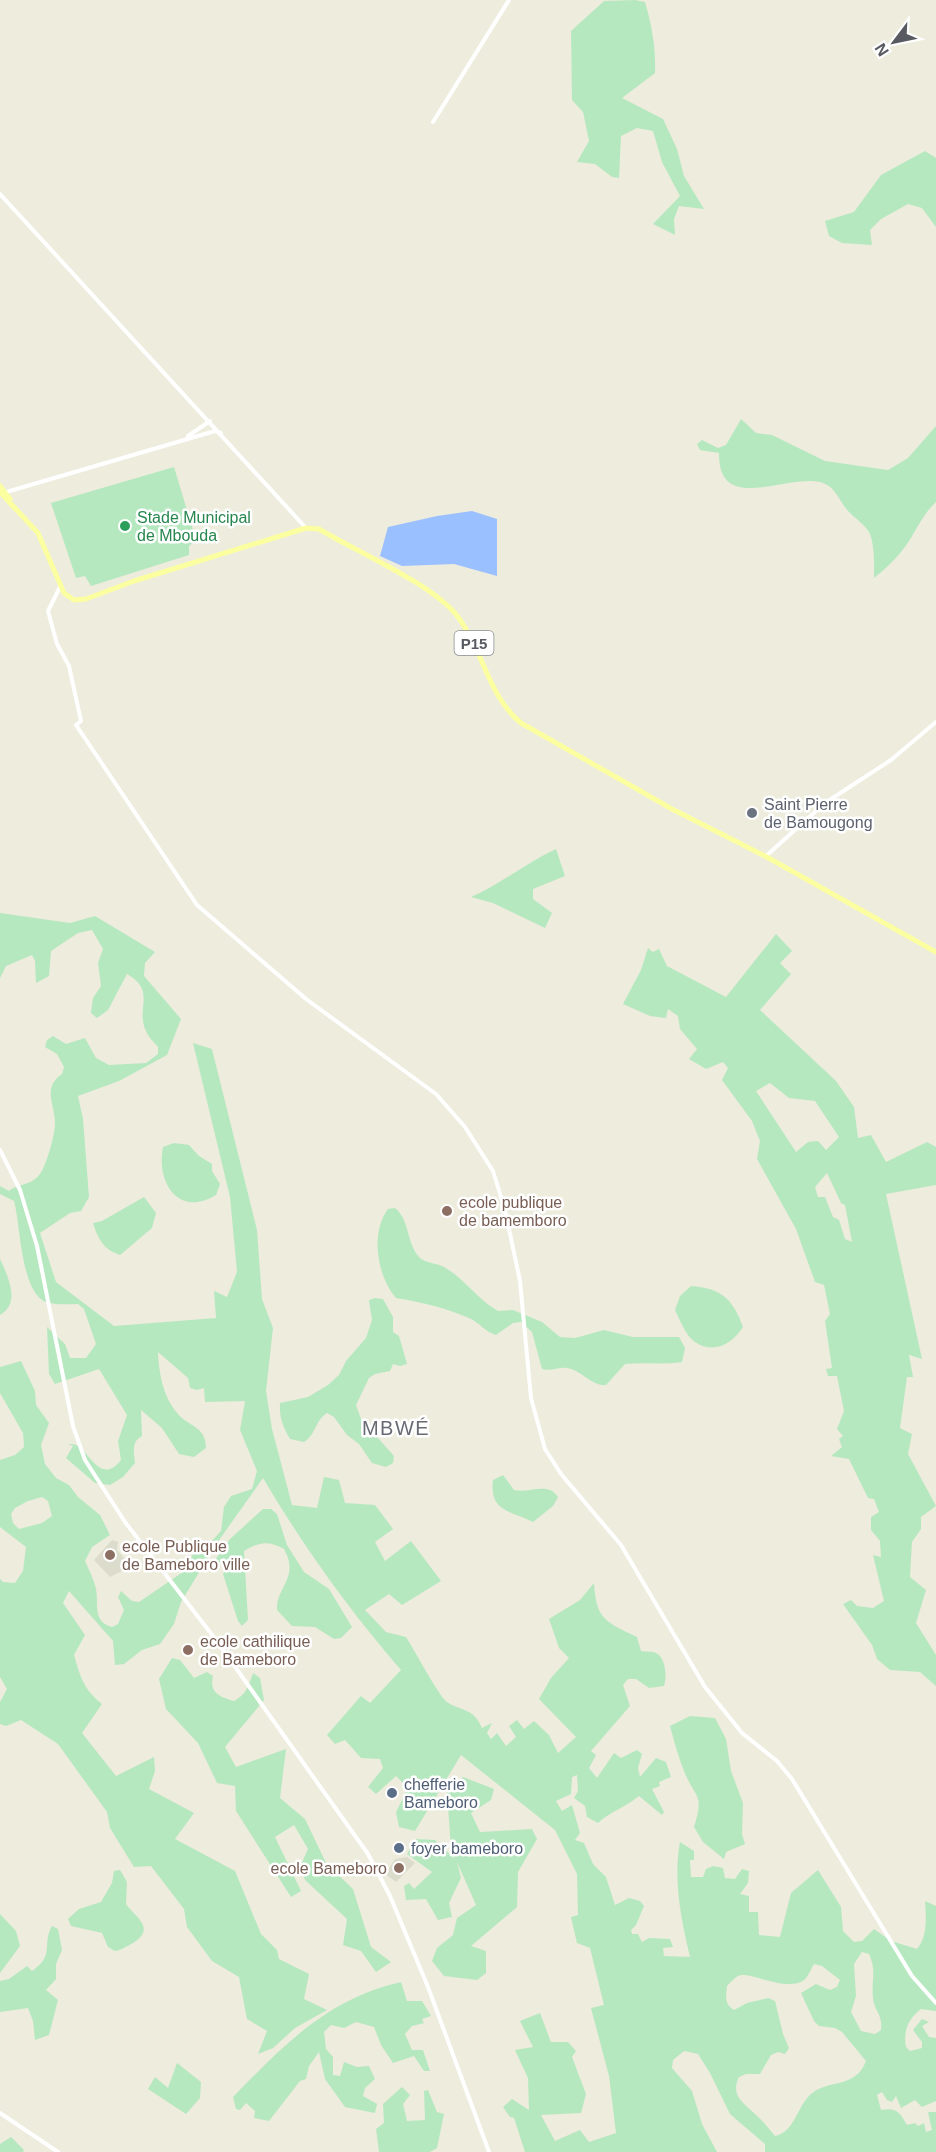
<svg xmlns="http://www.w3.org/2000/svg" width="936" height="2152" font-family="Arial,sans-serif">
	<rect width="100%" height="100%" fill="#edecdd"/>
	<!-- education -->
	<g fill="#dcdccc">
		<polygon points="112,1540 118,1542 117,1550 129,1564 124,1570 110,1577 94,1560"/>
		<polygon points="407,1857 415,1863 396,1882 385,1874 395,1859"/>
	</g>
	<!-- green -->
	<g fill="#b6e8c0" fill-rule="evenodd">
		<path d="M635,0L645,2C652,26 656,48 655,73L622,98L663,119L677,149L684,176L704,209L679,206L674,219L675,235L653,224L680,196L662,162L653,131L637,128L621,136L619,178L612,177L595,164L577,162L589,141L583,112L572,100L571,31L604,1Z"/>
		<polygon points="925,151 936,158 936,227 922,208 908,204 881,219 870,230 872,245 842,243 829,236 825,221 854,212 881,175"/>
		<path d="M741,419L756,433L772,435L825,461L888,470L908,458L936,426V502C924,513 918,527 909,541C900,555 887,568 874,578C874,565 875,544 869,532C865,525 855,518 849,512C842,505 837,492 829,486C799,465 718,521 719,453L700,450L697,444L702,440L718,448L726,445Z"/>
		<polygon points="174,467 196,540 189,546 189,555 91,586 85,576 76,578 51,503"/>
		<path d="M556,849L565,876L533,889V899L552,913L545,928L493,903L471,897C501,884 526,863 556,849Z"/>
		<path d="M0,913L70,923L95,916L155,952L145,963L144,976L181,1019L167,1055L119,1081L78,1096L83,1119L89,1197L81,1211L70,1213L40,1233L56,1282L114,1326L216,1318L214,1291L227,1297L237,1272L230,1197L193,1043L212,1049L257,1230L262,1299L273,1328L266,1391L272,1429L292,1505L317,1508L324,1477L339,1480L345,1503L375,1505L393,1529L375,1542L385,1561L411,1541L441,1581L402,1605L389,1594L365,1610L386,1632L406,1637C414,1649 438,1695 447,1702C462,1712 473,1707 482,1728L492,1723L487,1733L491,1739L497,1733L506,1746L516,1737L509,1726L517,1720L524,1729L534,1721L549,1735L558,1753L576,1737L539,1699L551,1678L569,1658L559,1648L549,1619L580,1600L594,1583C596,1620 606,1622 637,1637L641,1651C645,1652 653,1651 656,1653C666,1657 667,1678 664,1686L649,1688L636,1679H628L623,1685L630,1706L591,1751L596,1755L589,1768L597,1778L614,1753L621,1758L637,1750L642,1754L638,1768L640,1777L656,1758L666,1762L671,1777L659,1782L660,1786L652,1789L664,1812L662,1815L639,1796C626,1807 611,1811 598,1823L587,1817L585,1806L574,1798L578,1791L577,1775L572,1777L571,1794L556,1801L562,1811L572,1805L580,1833L575,1840L584,1843L593,1864L606,1877L615,1905L629,1898L640,1901L644,1906L636,1925L631,1930L632,1934H638L642,1942L649,1938L670,1939L673,1947L663,1948L664,1956L690,1957C681,1919 673,1880 680,1842L694,1851V1860H690L691,1877H703L706,1869L713,1866L723,1868L725,1878L735,1879L742,1869L749,1871L748,1883L740,1894L749,1896V1912H758L759,1935L780,1937L791,1893L818,1870L841,1907L843,1931L854,1942L862,1941L874,1929L891,1941L917,1949C928,1936 926,1917 925,1901L936,1906V2011L921,2009C908,2019 903,2031 906,2047L910,2051L922,2048V2042L913,2030L922,2019L929,2022L922,2026L929,2037L936,2038V2101L922,2107L915,2100L901,2108L896,2096L892,2102L887,2100L882,2092L877,2095L881,2110C896,2107 900,2112 907,2125L915,2123L918,2126L924,2123L926,2132L932,2130L928,2112H936V2152H765V2144L730,2114L710,2073L698,2054L684,2051L673,2060L672,2068L692,2091L702,2124L717,2152H525L514,2118L510,2117L503,2107L512,2099L529,2110L528,2078L515,2050L533,2047L520,2021L540,2013L551,2042H568L576,2051L572,2057L586,2094L581,2113L541,2115L555,2141L580,2130L589,2142L616,2133L609,2076L591,2008L604,2005L590,1948L577,1943L571,1917L578,1915L577,1874L555,1830L461,1755L415,1831L399,1827L396,1812L408,1788L396,1776L376,1794L368,1787L383,1768L380,1759L361,1758L345,1740L335,1744L327,1735L361,1696L370,1703L401,1670C349,1610 303,1546 263,1478L217,1543L181,1602L174,1624L160,1644L142,1650L124,1664L115,1665L113,1641L69,1591L63,1603L85,1635L74,1655C80,1676 84,1690 102,1704L82,1733L116,1776L154,1757L155,1771L149,1789L194,1813L175,1839L235,1871L261,1934L277,1950L279,1959L309,1974L304,1999L327,2010L295,2028L273,2048L258,2054L267,2031L247,2019L239,1977L212,1961L187,1927L184,1909L151,1866L134,1867L110,1828L107,1812L58,1744L21,1720L6,1726L0,1724V1702L7,1689L0,1677V1579L3,1582L15,1583L23,1571L26,1547L0,1527V1460L15,1455L24,1447L23,1433L0,1393V1367L21,1361L35,1391L36,1405L49,1423L41,1445L45,1464L56,1478L69,1485L78,1497L100,1515L110,1535L92,1547L85,1561C89,1570 94,1580 96,1589C99,1605 92,1621 112,1627L118,1624L124,1610L118,1597L121,1591L132,1601L139,1602L183,1572L195,1551L208,1545L221,1531L224,1507L231,1496L252,1489L257,1471L240,1430L245,1401L205,1402L204,1388L197,1390L190,1388L188,1378L158,1352C159,1374 163,1397 178,1414C189,1427 206,1426 206,1448L194,1457L179,1454L162,1428L141,1410L142,1436C131,1442 134,1452 135,1463L123,1477L110,1485L95,1483L66,1458L73,1446L68,1444C71,1444 75,1444 78,1446C90,1454 102,1485 121,1460L118,1441L127,1415L99,1369L55,1384L49,1374L47,1327L65,1344L70,1358H86L96,1344L84,1309L78,1304C69,1304 58,1305 49,1303C20,1296 21,1225 14,1201L0,1194V1186L9,1191C19,1183 31,1186 40,1174C47,1164 54,1137 55,1125C56,1107 41,1088 62,1074L64,1067L57,1054L45,1047L47,1040L53,1036L66,1044L85,1038L96,1058L109,1065L146,1063L158,1054V1047C154,1042 148,1037 146,1031C135,1009 157,991 127,974L108,1010L97,1018L91,1013L93,998L101,986L98,963L103,949L92,930L78,933L51,951L49,976L36,983L35,961L32,955L6,966L0,978ZM42,1497L48,1501L52,1516L42,1523L19,1529L13,1523L11,1514L15,1508L28,1501ZM862,1952L869,1954C877,1972 871,1980 873,1998C874,2011 883,2014 881,2030L875,2034L861,2031L851,2012L856,1996L854,1964ZM814,1964L822,1966L840,1980L837,1987L830,1990L816,1984L801,1993L814,2021L819,2026L835,2028L842,2032L866,2061C856,2089 828,2079 811,2094C797,2106 795,2132 775,2136C768,2128 762,2120 755,2114C743,2103 730,2095 739,2077L746,2074H760L771,2055L778,2052L785,2054L789,2048L783,2034L775,2001L768,1998L747,2003L734,2010C724,2004 726,1997 727,1986C730,1983 734,1978 738,1976C749,1970 786,1993 804,1980C808,1977 811,1969 814,1964Z"/>
		<path d="M776,934L792,951L780,963L791,974L760,1010L836,1081L854,1107L858,1138L871,1135L886,1162L927,1142L936,1147V1185L886,1194L922,1359L909,1355L913,1377H907L900,1428L912,1434L908,1454L936,1506L921,1517V1529L912,1542L910,1577L926,1590L916,1623L936,1655V1686L920,1672L890,1670L877,1659L872,1645L843,1604L851,1600L857,1606L873,1608L884,1601L873,1555L881,1557L880,1541L871,1530V1517L879,1512L874,1499L868,1498L849,1459L831,1456L842,1447L839,1439L843,1436L837,1429L844,1411L837,1376H828L826,1369L832,1368L825,1321L830,1314L824,1285L815,1282L796,1229L757,1159L760,1141L752,1121L722,1080L728,1068L723,1062L706,1069L689,1059L697,1049L680,1029L678,1016L668,1009L666,1018L650,1016L623,1004L641,970L648,948L653,952L659,949L667,966L726,997ZM770,1083L789,1098L815,1101L839,1137L826,1150L818,1141L808,1142L796,1152L756,1091ZM827,1173L841,1203L845,1205L852,1242L845,1239L839,1220L833,1217L825,1197H818L815,1187Z"/>
		<path d="M174,1143L189,1145L199,1156L212,1164V1171L220,1184L216,1195C178,1218 156,1182 163,1147Z"/>
		<path d="M144,1197L156,1213L152,1228L120,1255C104,1250 98,1239 93,1223L102,1221Z"/>
		<path d="M395,1208C410,1220 406,1242 419,1257C424,1263 437,1263 444,1267C465,1279 478,1300 498,1311L513,1310L542,1322L560,1337L575,1338L604,1330L633,1337H679L685,1348L682,1362C663,1365 645,1362 625,1364L606,1385C592,1386 584,1373 571,1369C561,1365 553,1372 542,1369L532,1332L521,1322L513,1323L496,1335C485,1332 479,1322 469,1318C446,1308 421,1302 396,1298C377,1276 370,1233 388,1209Z"/>
		<path d="M0,1259C8,1276 21,1304 0,1315Z"/>
		<path d="M691,1286C721,1288 733,1299 743,1327C733,1343 714,1355 695,1342C686,1336 680,1320 675,1310L680,1296Z"/>
		<path d="M375,1298L383,1299L393,1317V1332L399,1336L407,1364L400,1366L393,1364L390,1371L375,1374L369,1378L356,1405L361,1419L394,1456L393,1463L386,1467L372,1463L359,1444L347,1435L334,1417L327,1413C315,1420 316,1435 304,1442L290,1439C283,1427 279,1417 280,1403L308,1397L328,1385L339,1375L346,1361L366,1338L372,1320L369,1300Z"/>
		<path d="M503,1475L514,1490C529,1494 548,1481 558,1497L553,1506L533,1522C511,1511 489,1512 493,1480Z"/>
		<path d="M263,1509H271L277,1514L287,1545L304,1572L329,1589L352,1627L341,1638L334,1639L315,1627L292,1626L277,1610C276,1587 300,1578 284,1549C269,1540 258,1542 244,1551L248,1620L242,1626L238,1621L223,1574L227,1567L223,1562L213,1563L230,1539Z"/>
		<path d="M172,1658L180,1660L194,1678L207,1672L213,1676C209,1693 220,1697 234,1701C246,1695 249,1685 253,1673L260,1678L264,1700L225,1747L236,1767L286,1749L280,1798L305,1819L326,1863L353,1889L371,1947L391,1962L376,1972L361,1951L343,1945L347,1919L305,1880L300,1867L308,1849L294,1825L275,1837L301,1891L291,1897L236,1811L235,1786L217,1783L198,1743L166,1709L159,1679Z"/>
		<path d="M690,1716L715,1718L726,1739L731,1771L743,1803L742,1834L745,1844L726,1852L724,1859L703,1842L694,1827C705,1793 695,1799 684,1771C678,1756 674,1741 670,1726Z"/>
		<polygon points="463,1777 494,1789 491,1800 471,1813 480,1832 532,1829 537,1839 518,1872 517,1907 471,1946 486,1951 486,1973 477,1980 444,1976 432,1961 437,1948 453,1935 457,1918 476,1905 457,1862 461,1878 449,1903 452,1917 438,1920 426,1899 406,1900 404,1886 409,1883 414,1889 432,1872 407,1854 416,1839 435,1840 455,1859 451,1849 447,1791"/>
		<path d="M120,1870L127,1882L126,1904C135,1917 157,1928 133,1943C127,1946 122,1950 115,1951L108,1947L102,1933L71,1926L68,1919L79,1909L101,1902L112,1883L114,1871Z"/>
		<polygon points="0,1914 16,1931 20,1946 0,1973"/>
		<path d="M52,1926L58,1929L62,1950L56,1964V1979L46,1990L58,2000L49,2035L35,2040L33,2021L28,2008L0,2012V1981L9,1979L27,1966L32,1971C56,1954 41,1945 52,1926Z"/>
		<path d="M401,1982L407,2001H422L431,2016L422,2019L424,2023L412,2026L405,2034L412,2050H423L430,2071H424L414,2056L393,2063L381,2045L374,2027L356,2022L344,2028L331,2025L324,2032L326,2049L333,2057V2075L340,2076L344,2062L357,2067L369,2066L375,2079L365,2088L363,2096L377,2104L375,2113L345,2107L325,2079L319,2052L309,2066L306,2079L300,2081L269,2121L254,2118L255,2111L246,2103L240,2110L236,2109L233,2097C284,2045 327,1999 401,1982Z"/>
		<polygon points="177,2063 201,2082 200,2098 186,2114 148,2089 155,2077 168,2088"/>
		<polygon points="402,2087 410,2095 403,2104 407,2121 425,2120 424,2091 428,2090 437,2112 444,2114 437,2148 430,2152 379,2152 376,2129 384,2123 383,2104"/>
		<polygon points="11,2137 24,2150 23,2152 0,2152 0,2144"/>
	</g>
	<!-- water -->
	<polygon fill="#9bc0ff" points="472,511 497,519 497,576 454,564 402,566 380,556 388,527 437,516"/>
	<g fill="none" stroke-linecap="round" stroke-linejoin="round">
		<!-- tertiary -->
		<g stroke="#fff" stroke-width="4">
			<polyline points="433,122 509,0"/>
			<polyline points="0,194 306,528"/>
			<polyline points="188,436 210,421"/>
			<polyline points="3,493 215,431 221,433"/>
			<polyline points="60,587 48,611 57,644 69,666 81,721 76,725 197,905 306,999 436,1094 465,1127 493,1171 505,1210 520,1281 531,1398 545,1449 561,1474 621,1545 705,1687 742,1733 777,1761 792,1779 912,1976 936,2003"/>
			<polyline points="766,856 825,803 891,760 936,722"/>
			<polyline points="0,1150 20,1190 37,1246 73,1426 85,1460 125,1522 216,1640 368,1854 390,1896 428,1987 489,2152"/>
			<polyline points="0,2113 58,2152"/>
		</g>
		<!-- primary -->
		<g stroke="#fcffa0" stroke-width="5">
			<polyline points="0,486 10,499"/>
			<path d="M0,492L38,533L64,593L74,600L86,599L134,581L306,528L319,529C357,552 433,584 458,617C483,650 488,696 521,723L672,809L765,856L936,952"/>
		</g>
	</g>
	<!-- markers -->
	<circle fill="#2e9e5b" stroke="#fff" stroke-width="2" cx="125" cy="526" r="6"/>
	<circle fill="#6b7280" stroke="#fff" stroke-width="2" cx="752" cy="813" r="6"/>
	<g fill="#8d6e63" stroke="#fff" stroke-width="2">
		<circle cx="447" cy="1211" r="6"/>
		<circle cx="110" cy="1555" r="6"/>
		<circle cx="188" cy="1650" r="6"/>
		<circle cx="399" cy="1868" r="6"/>
	</g>
	<g fill="#5c6f8a" stroke="#fff" stroke-width="2">
		<circle cx="392" cy="1793" r="6"/>
		<circle cx="399" cy="1848" r="6"/>
	</g>
	<g text-anchor="middle" dominant-baseline="central" stroke-width="5" stroke-linejoin="round" paint-order="stroke">
		<!-- shield labels -->
		<rect fill="#fff" stroke="#898c90" stroke-width="1.5" x="454.5" y="631" width="39" height="24" rx="4.5"/>
		<g font-size="15" font-weight="bold" fill="#575a61">
			<text x="474" y="643">P15</text>
		</g>
		<!-- leisure labels -->
		<g font-size="16" fill="#27864d" stroke="#fff" text-anchor="start">
			<text x="137" y="517">Stade Municipal<tspan x="137" dy="18">de Mbouda</tspan></text>
		</g>
		<!-- worship labels -->
		<g font-size="16" fill="#5b616d" stroke="#fff" text-anchor="start">
			<text x="764" y="804">Saint Pierre<tspan x="764" dy="18">de Bamougong</tspan></text>
		</g>
		<!-- education labels -->
		<g font-size="16" fill="#785e54" stroke="#fff" text-anchor="start">
			<text x="459" y="1202">ecole publique<tspan x="459" dy="18">de bamemboro</tspan></text>
			<text x="122" y="1546">ecole Publique<tspan x="122" dy="18">de Bameboro ville</tspan></text>
			<text x="200" y="1641">ecole cathilique<tspan x="200" dy="18">de Bameboro</tspan></text>
			<text x="387" y="1868" text-anchor="end">ecole Bameboro</text>
		</g>
		<!-- service labels -->
		<g font-size="16" fill="#4e5e75" stroke="#fff" text-anchor="start">
			<text x="404" y="1784">chefferie<tspan x="404" dy="18">Bameboro</tspan></text>
			<text x="411" y="1848">foyer bameboro</text>
		</g>
		<!-- quarter labels -->
		<g font-size="20" letter-spacing="1.5" fill="#686b73" stroke="#fff">
			<text x="396" y="1428">MBWÉ</text>
		</g>
	</g>
	<!-- north arrow -->
	<g transform="translate(894 42) rotate(238)" stroke="#ffffff" stroke-width="4.5" paint-order="stroke">
	<path d="M0-4.5L10 22L0 15L-10 22Z" fill="#575a61"/>
	<text y="-9" font-size="16" font-weight="bold" text-anchor="middle" fill="#575a61">N</text>
	</g>
</svg>
